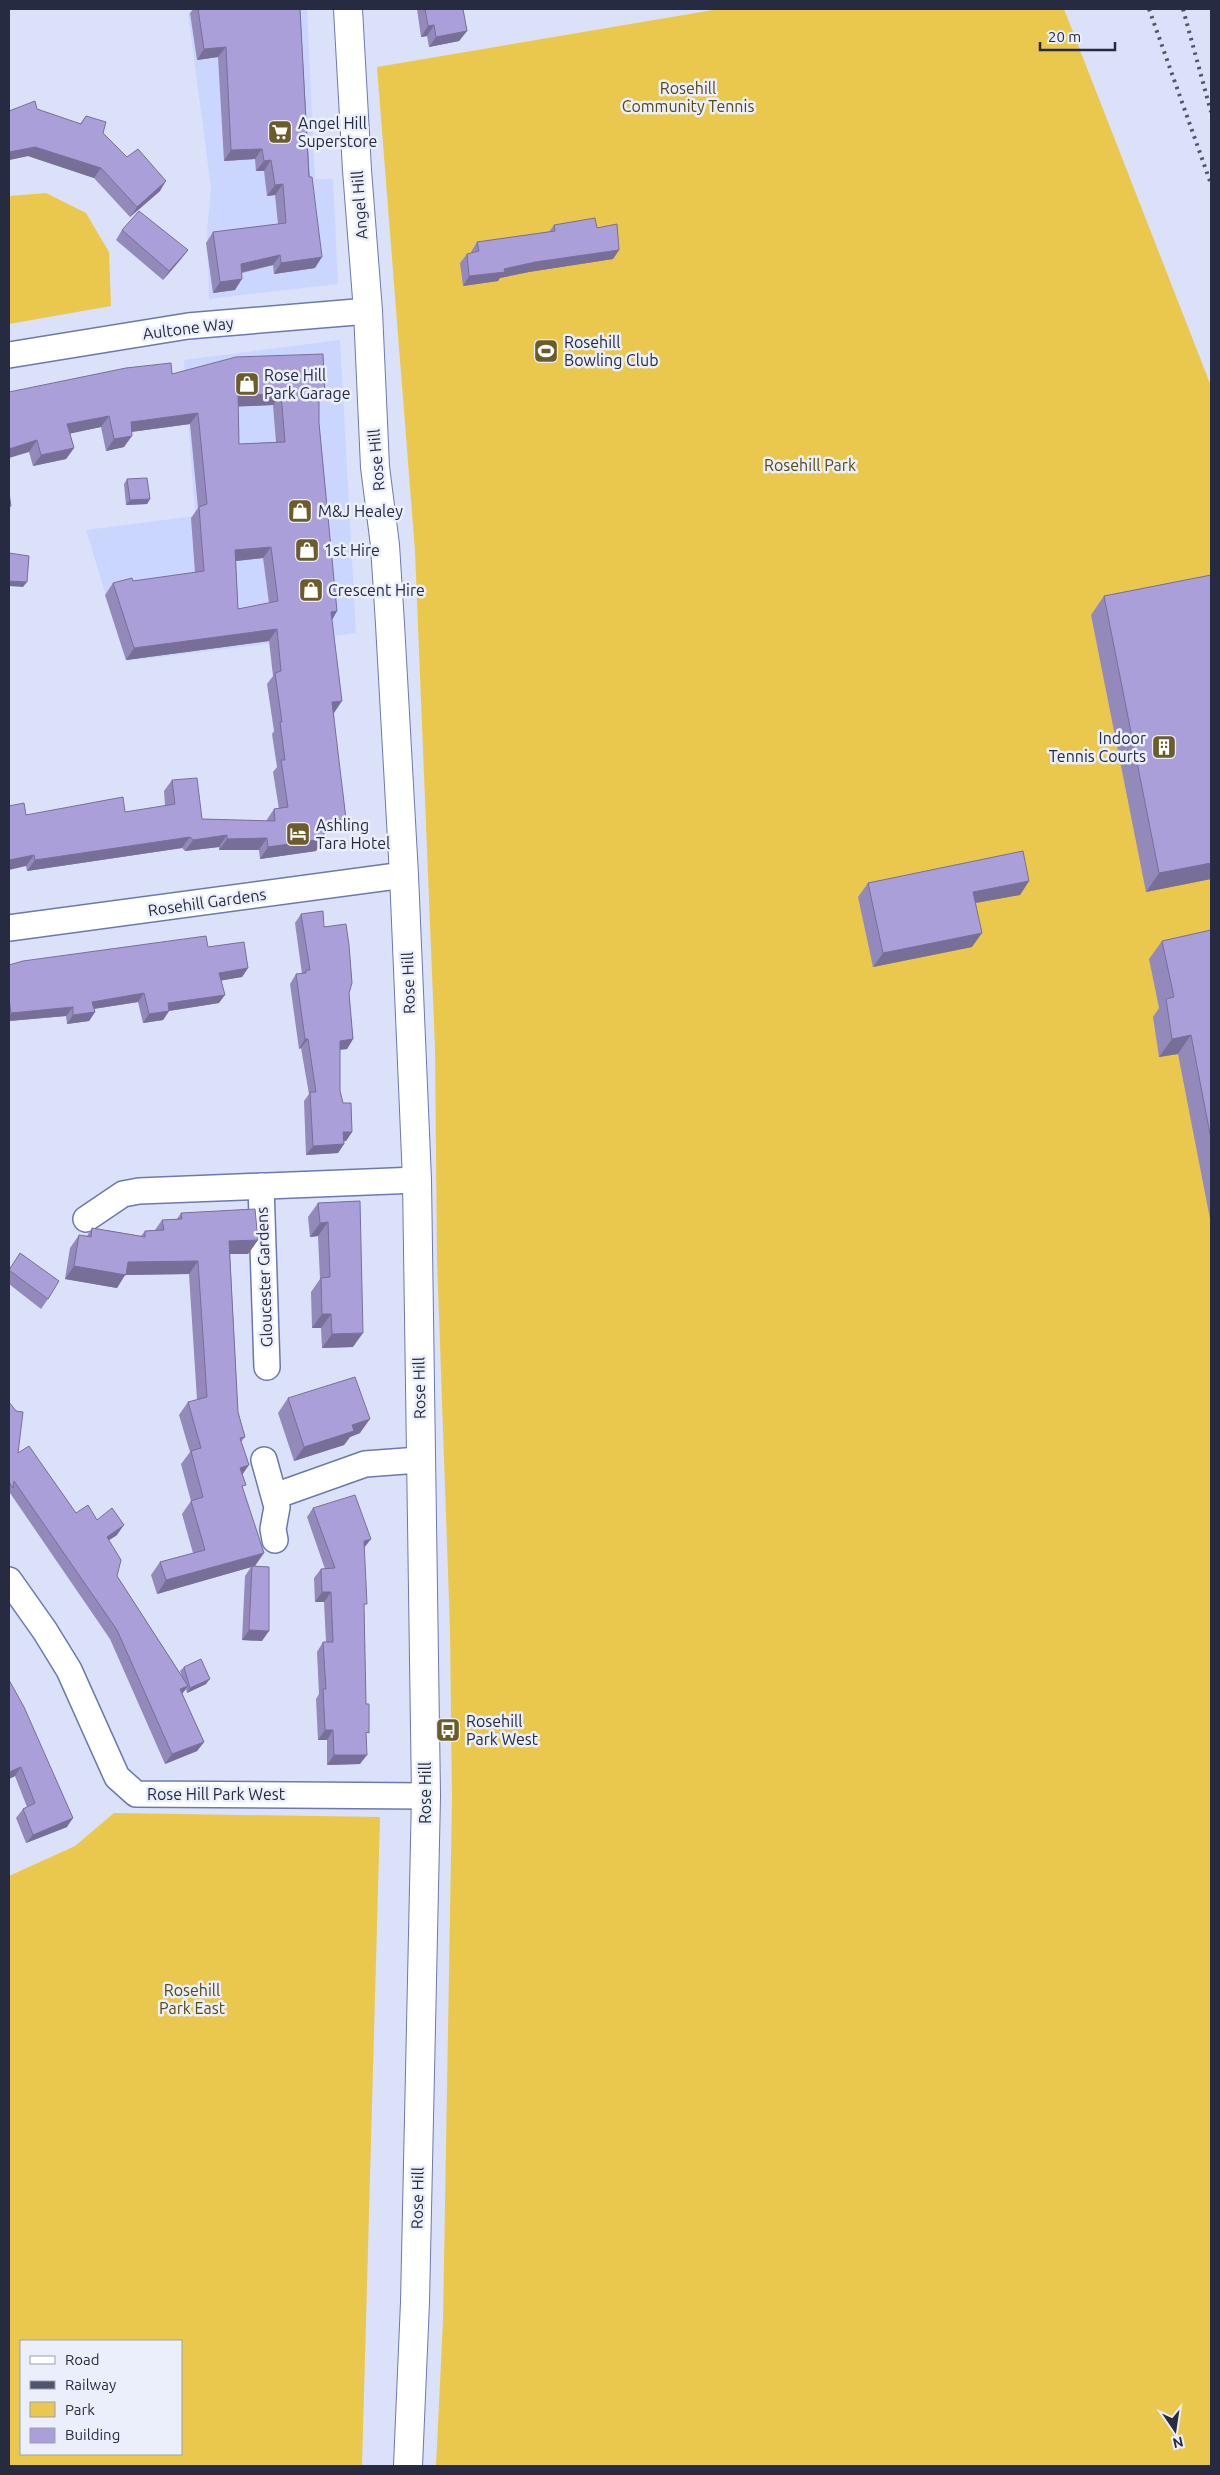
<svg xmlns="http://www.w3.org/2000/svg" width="1220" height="2475" font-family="Ubuntu,sans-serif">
	<rect width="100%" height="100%" fill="#dae1f9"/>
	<!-- built -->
	<g fill="#cbd6fe">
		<polygon points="219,9 307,9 315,179 333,179 338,284 209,299 207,231 211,188 188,13"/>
		<polygon points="340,340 356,633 126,661 86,530 195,516 184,360"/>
	</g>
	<!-- green -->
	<g fill="#eac84e" fill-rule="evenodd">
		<polygon points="719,9 1064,9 1211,386 1211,2466 436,2466 443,2321 452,1799 450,1629 437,1259 435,1048 415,551 377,67"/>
		<polygon points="46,193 86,213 109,252 111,306 9,324 9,196"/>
		<path d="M114,1813L380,1817L362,2466H9V1876L75,1846ZM21,2341H181V2454H21Z"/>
	</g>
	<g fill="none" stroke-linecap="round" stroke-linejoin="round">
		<defs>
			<g id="minor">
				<polyline points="9,355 188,326 368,311"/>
				<polyline points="9,928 404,875"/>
				<polyline points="261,1186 267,1367"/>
				<polyline points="86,1219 123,1194 139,1191 417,1180"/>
				<polyline points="264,1460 277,1507 273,1529 275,1540"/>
				<polyline points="275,1496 365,1464 419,1460"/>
				<polyline points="9,1580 45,1631 69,1670 117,1777 136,1794 426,1796"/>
			</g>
			<polyline id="secondary" points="348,9 357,170 368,311 375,467 385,545 390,624 404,875 417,1180 426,1796 415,2302 408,2466"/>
		</defs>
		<!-- minor casing -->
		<use href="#minor" stroke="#6c79b0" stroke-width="28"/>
		<!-- secondary casing -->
		<use href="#secondary" stroke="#6c79b0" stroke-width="30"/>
		<!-- minor -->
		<use href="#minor" stroke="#fff" stroke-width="25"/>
		<!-- secondary -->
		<use href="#secondary" stroke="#fff" stroke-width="28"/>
		<!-- rail -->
		<g stroke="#4f556c" stroke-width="4" stroke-dasharray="2.5 5" stroke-linecap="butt">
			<polyline points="1149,9 1211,184"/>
			<polyline points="1183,9 1211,112"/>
		</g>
	</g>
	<!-- wall -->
	<g fill="#9389bb" fill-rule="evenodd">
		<polygon points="193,9 300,9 315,268 274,274 273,265 242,273 235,290 213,293 206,243 213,232 278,224 275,195 267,196 264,171 256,171 255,159 224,161 218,57 197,60 190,13"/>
		<polygon points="417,9 463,9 467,31 459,41 429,47 427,36 421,37"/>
		<polygon points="37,109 80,124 86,116 160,191 130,217 94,178 28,156 9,160 9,111"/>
		<polygon points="554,225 597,228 619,250 613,259 529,272 500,278 498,281 463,286 460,263 467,254 471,253 471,252 477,242 549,232"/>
		<polygon points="122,230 188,250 181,259 163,280 116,240"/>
		<path d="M172,374L319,402V423L337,611L332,620L334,713L338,831L326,832L323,836L316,851L260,859L259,850H219V847L185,851L182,848L27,871L26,866V815L125,812L165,806L164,791L172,780L202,819L266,821L274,809H279L273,772L277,767L272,734L274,731L267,684L273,676L269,641L126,660L105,595L113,583L133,581L195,573L191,518L198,508L190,424L131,432L124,447L106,451L101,427L70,433L74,448L66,459L33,466L29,452L9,392ZM273,405L276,442L239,444L238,406ZM263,558L269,603L238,609L236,561Z"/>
		<polygon points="127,479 150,499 147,504 126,505 124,484"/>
		<polygon points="1211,575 1211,879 1146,892 1091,615 1104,596"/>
		<polygon points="1029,881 1020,895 976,903 972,947 873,967 858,897 868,883"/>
		<polygon points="301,914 324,927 349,993 353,1039 347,1049 340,1050 340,1091 343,1103 352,1132 346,1141 344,1141 344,1144 338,1153 306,1155 304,1101 309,1094 301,1048 299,1049 290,984 296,974 302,974 295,923"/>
		<polygon points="1211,930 1211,1224 1178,1054 1159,1057 1153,1017 1159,1008 1149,959 1162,941"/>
		<polygon points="208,947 248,968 242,977 221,980 219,1003 169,1011 163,1020 143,1023 138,1002 94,1009 95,1012 89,1021 67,1024 66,1016 9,1021 9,965"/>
		<polygon points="360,1201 353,1347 322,1348 321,1328 312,1328 311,1292 320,1279 318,1236 310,1237 308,1217 318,1203"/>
		<polygon points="181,1213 258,1240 248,1254 230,1254 238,1412 245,1437 241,1442 243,1489 255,1566 262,1641 242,1640 245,1576 251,1567 157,1594 151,1575 160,1562 193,1553 182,1514 191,1501 181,1464 190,1452 179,1415 188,1402 197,1400 189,1274 125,1275 117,1288 65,1279 70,1248 79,1235 87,1236 92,1228 141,1236 145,1231 155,1230 162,1220 177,1219"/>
		<polygon points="9,1269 48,1299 41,1309 9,1284"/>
		<polygon points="288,1398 360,1433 350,1437 344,1445 294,1461 278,1413"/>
		<polygon points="9,1402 18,1453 76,1513 97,1520 117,1535 109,1540 117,1576 182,1676 180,1671 184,1667 206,1684 187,1693 186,1689 182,1694 204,1742 197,1751 165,1764 110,1639 10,1493 9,1494"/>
		<polygon points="313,1508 364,1548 364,1609 366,1737 360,1764 327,1765 327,1740 318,1740 316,1699 319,1694 317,1652 323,1642 326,1642 324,1602 315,1602 314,1578 321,1569 325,1569 307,1517"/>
		<polygon points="9,1680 67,1827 26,1843 16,1818 23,1809 27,1807 15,1776 9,1779"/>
	</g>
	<!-- shaded-wall -->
	<g fill="#786f99">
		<polygon points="434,25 427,36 421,37 428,26"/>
		<polygon points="467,31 459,41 429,47 436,37"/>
		<polygon points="226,47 218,57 197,60 204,49"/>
		<polygon points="35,147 101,168 94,178 28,156 9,160 9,152"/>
		<polygon points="262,149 255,159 224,161 231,150"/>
		<polygon points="271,160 264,171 256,171 264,161"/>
		<polygon points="166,181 160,191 130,217 137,207"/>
		<polygon points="283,184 275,195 267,196 275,185"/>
		<polygon points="188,250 181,259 163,280 169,271"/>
		<polygon points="619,250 613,259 529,272 500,278 498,281 463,286 469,276 535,262"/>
		<polygon points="280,255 273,265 233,274 241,264"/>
		<polygon points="322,257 315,268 274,274 281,263"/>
		<polygon points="242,279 235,290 213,293 220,282"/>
		<polygon points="319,393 325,393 317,404"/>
		<polygon points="281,394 273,405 230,407 238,395"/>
		<polygon points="198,413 190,424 123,433 131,422"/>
		<polygon points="109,416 101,427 59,436 67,424"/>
		<polygon points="132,436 124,447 106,451 114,439"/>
		<polygon points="37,440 29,452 9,458 9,449"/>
		<polygon points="74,448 66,459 33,466 41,455"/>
		<polygon points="150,499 147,504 126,505 130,500"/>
		<polygon points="271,547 263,558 227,562 235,550"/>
		<polygon points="9,581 27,582 23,587 9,586"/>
		<polygon points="337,611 330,623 331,612"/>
		<polygon points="277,629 269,641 126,660 134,648"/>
		<polygon points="342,701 334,713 324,714 332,702"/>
		<polygon points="346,819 338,831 326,832 320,840 324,839 316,851 260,859 268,847 323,834 334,821"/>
		<polygon points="227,835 219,847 185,851 193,840"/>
		<polygon points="190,837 182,848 27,871 35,860"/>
		<polygon points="267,838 259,850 219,850 227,839"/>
		<polygon points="34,855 26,866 9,870 9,860"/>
		<polygon points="1211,863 1211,879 1146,892 1159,873"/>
		<polygon points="1029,881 1020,895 964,905 973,892"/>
		<polygon points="982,933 972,947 873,967 883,953"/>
		<polygon points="248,968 242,977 213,982 219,973"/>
		<polygon points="144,993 138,1002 86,1010 92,1002"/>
		<polygon points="225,995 219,1003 162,1012 168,1003"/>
		<polygon points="73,1007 66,1016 9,1021 9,1017 11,1013"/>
		<polygon points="169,1011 163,1020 143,1023 149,1014"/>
		<polygon points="95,1012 89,1021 67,1024 73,1015"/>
		<polygon points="1191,1035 1178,1054 1159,1057 1172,1039"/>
		<polygon points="305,1039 308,1039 301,1048 299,1049"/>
		<polygon points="353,1039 347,1049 333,1050 340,1041"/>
		<polygon points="343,1132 352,1132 346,1141 337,1142"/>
		<polygon points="344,1144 338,1153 306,1155 313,1146"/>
		<polygon points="328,1222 318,1236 310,1237 320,1223"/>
		<polygon points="258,1240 248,1254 220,1254 229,1241"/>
		<polygon points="198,1261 189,1274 125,1275 117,1288 65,1279 74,1266 128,1262"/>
		<polygon points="322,1314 331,1314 321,1328 312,1328"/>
		<polygon points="363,1333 353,1347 322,1348 332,1334"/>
		<polygon points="370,1419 360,1433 350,1437 344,1445 294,1461 304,1447 352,1425"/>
		<polygon points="249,1465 240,1478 240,1468"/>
		<polygon points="124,1525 117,1535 100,1546 107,1537"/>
		<polygon points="371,1539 364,1548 364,1541"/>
		<polygon points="264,1553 255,1566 157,1594 166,1580"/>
		<polygon points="322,1592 331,1592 324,1602 315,1602"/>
		<polygon points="249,1630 269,1631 262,1641 242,1640"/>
		<polygon points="210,1679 206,1684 187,1693 190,1688"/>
		<polygon points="188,1686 181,1695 180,1689"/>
		<polygon points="325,1730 333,1730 327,1740 318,1740"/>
		<polygon points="204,1742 197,1751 165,1764 172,1754"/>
		<polygon points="334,1755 367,1755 360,1764 327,1765"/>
		<polygon points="21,1767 15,1776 9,1779 9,1772"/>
		<polygon points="73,1818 67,1827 26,1843 33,1835"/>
	</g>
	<!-- building -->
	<g fill="#ab9fda" stroke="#786f99" fill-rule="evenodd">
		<polygon points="198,9 300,9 309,177 312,177 322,257 281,263 280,255 241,264 242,279 220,282 213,232 286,223 283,184 275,185 271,160 264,161 262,149 231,150 226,47 204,49"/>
		<polygon points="425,9 463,9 467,31 436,37 434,25 428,26"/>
		<polygon points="35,101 37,109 81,124 86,116 106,122 103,133 127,157 138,149 166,181 137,207 101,168 35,147 9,152 9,111"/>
		<polygon points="139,211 188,250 169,271 122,230"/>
		<polygon points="595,218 597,228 617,224 619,250 535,262 504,269 505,272 469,276 467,254 479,251 477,242 555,231 554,225"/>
		<path d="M323,354L325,393H319V423L337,611L331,612L342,701L332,702L346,819L334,821L323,834L324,839L268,847L267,838L227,839V835L193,840L190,837L35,860L34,855L9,860V806L24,803L26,815L123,797L125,812L175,804L172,780L197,778L202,819L275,821L274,809L288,807L281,760H285L280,722H282L275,673L281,671L277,629L134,648L113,583L132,578L133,581L204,571L199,507L207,504L198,413L131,422L132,436L114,439L109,416L67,424L74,448L41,455L37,440L9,449V392L126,368L171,363L172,374L236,357ZM281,394L285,442L239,444L238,395ZM271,547L278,601L238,609L235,550Z"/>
		<polygon points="147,478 150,499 130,500 127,479"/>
		<polygon points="9,493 11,506 9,507"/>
		<polygon points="9,553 29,556 27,582 9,581"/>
		<polygon points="1211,575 1211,863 1159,873 1104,596"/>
		<polygon points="1023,851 1029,881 973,892 982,933 883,953 868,883"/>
		<polygon points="323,911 324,927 346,924 349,945 352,983 349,993 353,1039 340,1041 340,1091 343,1103 351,1103 352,1132 343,1132 344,1144 313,1146 310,1092 316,1092 308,1039 305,1039 296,974 306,973 306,970 310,970 301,914"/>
		<polygon points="1211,930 1211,1139 1191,1035 1172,1039 1166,999 1174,997 1162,941"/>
		<polygon points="206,936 208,947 244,942 248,968 219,973 225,995 168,1003 169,1011 149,1014 144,993 92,1002 95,1012 73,1015 73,1007 11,1013 9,999 9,965 23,961"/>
		<polygon points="360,1201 363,1333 332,1334 331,1314 322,1314 321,1278 330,1277 328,1222 320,1223 318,1203"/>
		<polygon points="255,1209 258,1240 229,1241 238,1412 245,1437 240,1438 249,1465 240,1468 246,1485 242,1486 264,1553 166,1580 160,1562 205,1550 191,1501 203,1497 191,1451 201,1448 188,1402 207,1397 198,1261 128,1262 126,1275 74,1266 79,1235 91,1237 92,1228 145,1237 145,1231 164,1230 162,1220 182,1219 181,1213"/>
		<polygon points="20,1253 59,1281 48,1299 9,1270"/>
		<polygon points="355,1377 370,1419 352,1425 354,1431 304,1447 288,1398"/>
		<polygon points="9,1402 16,1411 23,1412 18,1453 29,1446 76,1513 88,1505 97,1520 112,1508 124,1525 107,1537 121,1560 117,1576 188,1686 180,1689 204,1742 172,1754 117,1630 14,1481 13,1488 9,1482"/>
		<polygon points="355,1495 371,1539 364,1541 367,1604 364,1604 366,1704 369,1704 369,1733 366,1732 367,1755 334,1755 333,1730 325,1730 323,1689 326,1689 323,1642 333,1642 331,1592 322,1592 321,1569 335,1568 313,1508"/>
		<polygon points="252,1566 269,1567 269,1631 249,1630"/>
		<polygon points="201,1659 210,1679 190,1688 184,1667"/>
		<polygon points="9,1680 24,1707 73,1818 33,1835 23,1809 35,1803 21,1767 9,1772"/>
	</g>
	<!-- icons -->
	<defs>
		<symbol id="supermarket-square" viewBox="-11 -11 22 22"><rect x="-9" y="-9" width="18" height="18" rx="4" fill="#6b5c29" stroke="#ebeefb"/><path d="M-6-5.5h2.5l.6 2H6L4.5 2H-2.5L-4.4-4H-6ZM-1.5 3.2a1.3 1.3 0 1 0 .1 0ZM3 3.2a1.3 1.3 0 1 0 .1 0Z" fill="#fff"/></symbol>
		<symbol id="stadium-square" viewBox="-11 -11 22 22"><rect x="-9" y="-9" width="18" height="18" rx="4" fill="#6b5c29" stroke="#ebeefb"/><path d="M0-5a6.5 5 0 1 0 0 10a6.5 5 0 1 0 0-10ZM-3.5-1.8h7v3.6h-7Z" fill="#fff"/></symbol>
		<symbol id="shop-square" viewBox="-11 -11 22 22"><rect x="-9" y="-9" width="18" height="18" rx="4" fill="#6b5c29" stroke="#ebeefb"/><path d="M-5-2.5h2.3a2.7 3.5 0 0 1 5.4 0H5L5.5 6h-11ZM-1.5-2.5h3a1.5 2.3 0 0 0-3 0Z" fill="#fff"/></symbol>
		<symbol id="building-square" viewBox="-11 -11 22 22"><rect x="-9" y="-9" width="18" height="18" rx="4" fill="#6b5c29" stroke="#ebeefb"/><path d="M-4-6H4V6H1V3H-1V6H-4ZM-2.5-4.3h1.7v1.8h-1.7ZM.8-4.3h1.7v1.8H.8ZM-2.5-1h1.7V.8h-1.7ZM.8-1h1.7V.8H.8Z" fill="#fff"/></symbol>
		<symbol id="hotel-square" viewBox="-11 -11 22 22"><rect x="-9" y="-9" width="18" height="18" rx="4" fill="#6b5c29" stroke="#ebeefb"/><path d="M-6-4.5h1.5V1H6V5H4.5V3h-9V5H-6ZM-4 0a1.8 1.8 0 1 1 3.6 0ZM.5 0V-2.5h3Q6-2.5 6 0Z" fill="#fff"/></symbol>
		<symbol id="bus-square" viewBox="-11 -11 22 22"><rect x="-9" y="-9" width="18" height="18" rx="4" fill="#6b5c29" stroke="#ebeefb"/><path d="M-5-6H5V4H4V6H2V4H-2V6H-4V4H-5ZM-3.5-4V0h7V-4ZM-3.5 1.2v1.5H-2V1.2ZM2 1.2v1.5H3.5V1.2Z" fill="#fff"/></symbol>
	</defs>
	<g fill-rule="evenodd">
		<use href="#supermarket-square" x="266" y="118" width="28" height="28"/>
		<use href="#stadium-square" x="532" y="337" width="28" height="28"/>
		<use href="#shop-square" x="233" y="370" width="28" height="28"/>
		<use href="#shop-square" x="286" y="497" width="28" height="28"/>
		<use href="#shop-square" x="293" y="536" width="28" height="28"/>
		<use href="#shop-square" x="297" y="576" width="28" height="28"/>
		<use href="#building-square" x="1150" y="733" width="28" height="28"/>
		<use href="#hotel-square" x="284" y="820" width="28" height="28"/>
		<use href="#bus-square" x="434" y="1716" width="28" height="28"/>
	</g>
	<g text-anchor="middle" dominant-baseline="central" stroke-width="5" stroke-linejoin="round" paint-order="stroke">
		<!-- park labels -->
		<g font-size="16" fill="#58490f" stroke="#ebeefb">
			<text x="688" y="88">Rosehill<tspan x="688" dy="18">Community Tennis</tspan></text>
			<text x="810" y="465">Rosehill Park</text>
			<text x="192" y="1990">Rosehill<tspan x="192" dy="18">Park East</tspan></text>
		</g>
		<!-- poi labels -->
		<g font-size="16" fill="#262b42" stroke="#ebeefb" text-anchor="start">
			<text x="298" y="123">Angel Hill<tspan x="298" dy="18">Superstore</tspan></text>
			<text x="564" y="342">Rosehill<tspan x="564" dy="18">Bowling Club</tspan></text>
			<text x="264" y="375">Rose Hill<tspan x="264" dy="18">Park Garage</tspan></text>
			<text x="318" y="511">M&amp;J Healey</text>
			<text x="324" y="550">1st Hire</text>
			<text x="328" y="590">Crescent Hire</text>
			<text x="1146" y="738" text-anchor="end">Indoor<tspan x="1146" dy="18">Tennis Courts</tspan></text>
			<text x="316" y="825">Ashling<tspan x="316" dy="18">Tara Hotel</tspan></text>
			<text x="466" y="1721">Rosehill<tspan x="466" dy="18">Park West</tspan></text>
		</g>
		<!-- street labels -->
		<g font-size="16" fill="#262b42" stroke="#ebeefb">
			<text transform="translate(359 205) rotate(-94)">Angel Hill</text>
			<text transform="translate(188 328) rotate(-7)">Aultone Way</text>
			<text transform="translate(376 460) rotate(-95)">Rose Hill</text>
			<text transform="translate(207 902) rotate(-8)">Rosehill Gardens</text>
			<text transform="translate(408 983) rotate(-92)">Rose Hill</text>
			<text transform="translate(264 1277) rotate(-92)">Gloucester Gardens</text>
			<text transform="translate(419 1388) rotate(-91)">Rose Hill</text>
			<text transform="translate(425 1793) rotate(-90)">Rose Hill</text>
			<text x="216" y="1794">Rose Hill Park West</text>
			<text transform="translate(417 2198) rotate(-89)">Rose Hill</text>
		</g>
	</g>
	<!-- border -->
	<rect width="1220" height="2475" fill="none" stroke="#262b42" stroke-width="20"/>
	<!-- legend -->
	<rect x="20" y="2340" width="162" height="115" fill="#ebeefb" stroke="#9ca0b1"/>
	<rect x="30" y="2356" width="25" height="8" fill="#ffffff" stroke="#9ca0b1"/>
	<text x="65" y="2365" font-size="15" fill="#262b42">Road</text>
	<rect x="30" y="2381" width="25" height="8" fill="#4f556c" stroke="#9ca0b1"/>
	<text x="65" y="2390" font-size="15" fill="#262b42">Railway</text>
	<rect x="30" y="2402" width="25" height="15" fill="#eac84e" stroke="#9ca0b1"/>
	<text x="65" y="2415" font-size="15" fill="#262b42">Park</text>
	<rect x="30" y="2428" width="25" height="15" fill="#ab9fda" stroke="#9ca0b1"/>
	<text x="65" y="2440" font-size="15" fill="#262b42">Building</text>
	<!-- north arrow -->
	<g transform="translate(1175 2430) rotate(167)" stroke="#ebeefb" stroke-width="4" paint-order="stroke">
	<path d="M0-4L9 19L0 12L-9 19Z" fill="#262b42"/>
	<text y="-8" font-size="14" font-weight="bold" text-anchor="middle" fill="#262b42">N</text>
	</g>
	<!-- scale -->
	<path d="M1040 42v8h75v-8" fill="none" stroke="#262b42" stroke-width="2.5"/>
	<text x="1048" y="42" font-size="15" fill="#262b42" stroke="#ebeefb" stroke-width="4" paint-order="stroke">20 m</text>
</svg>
